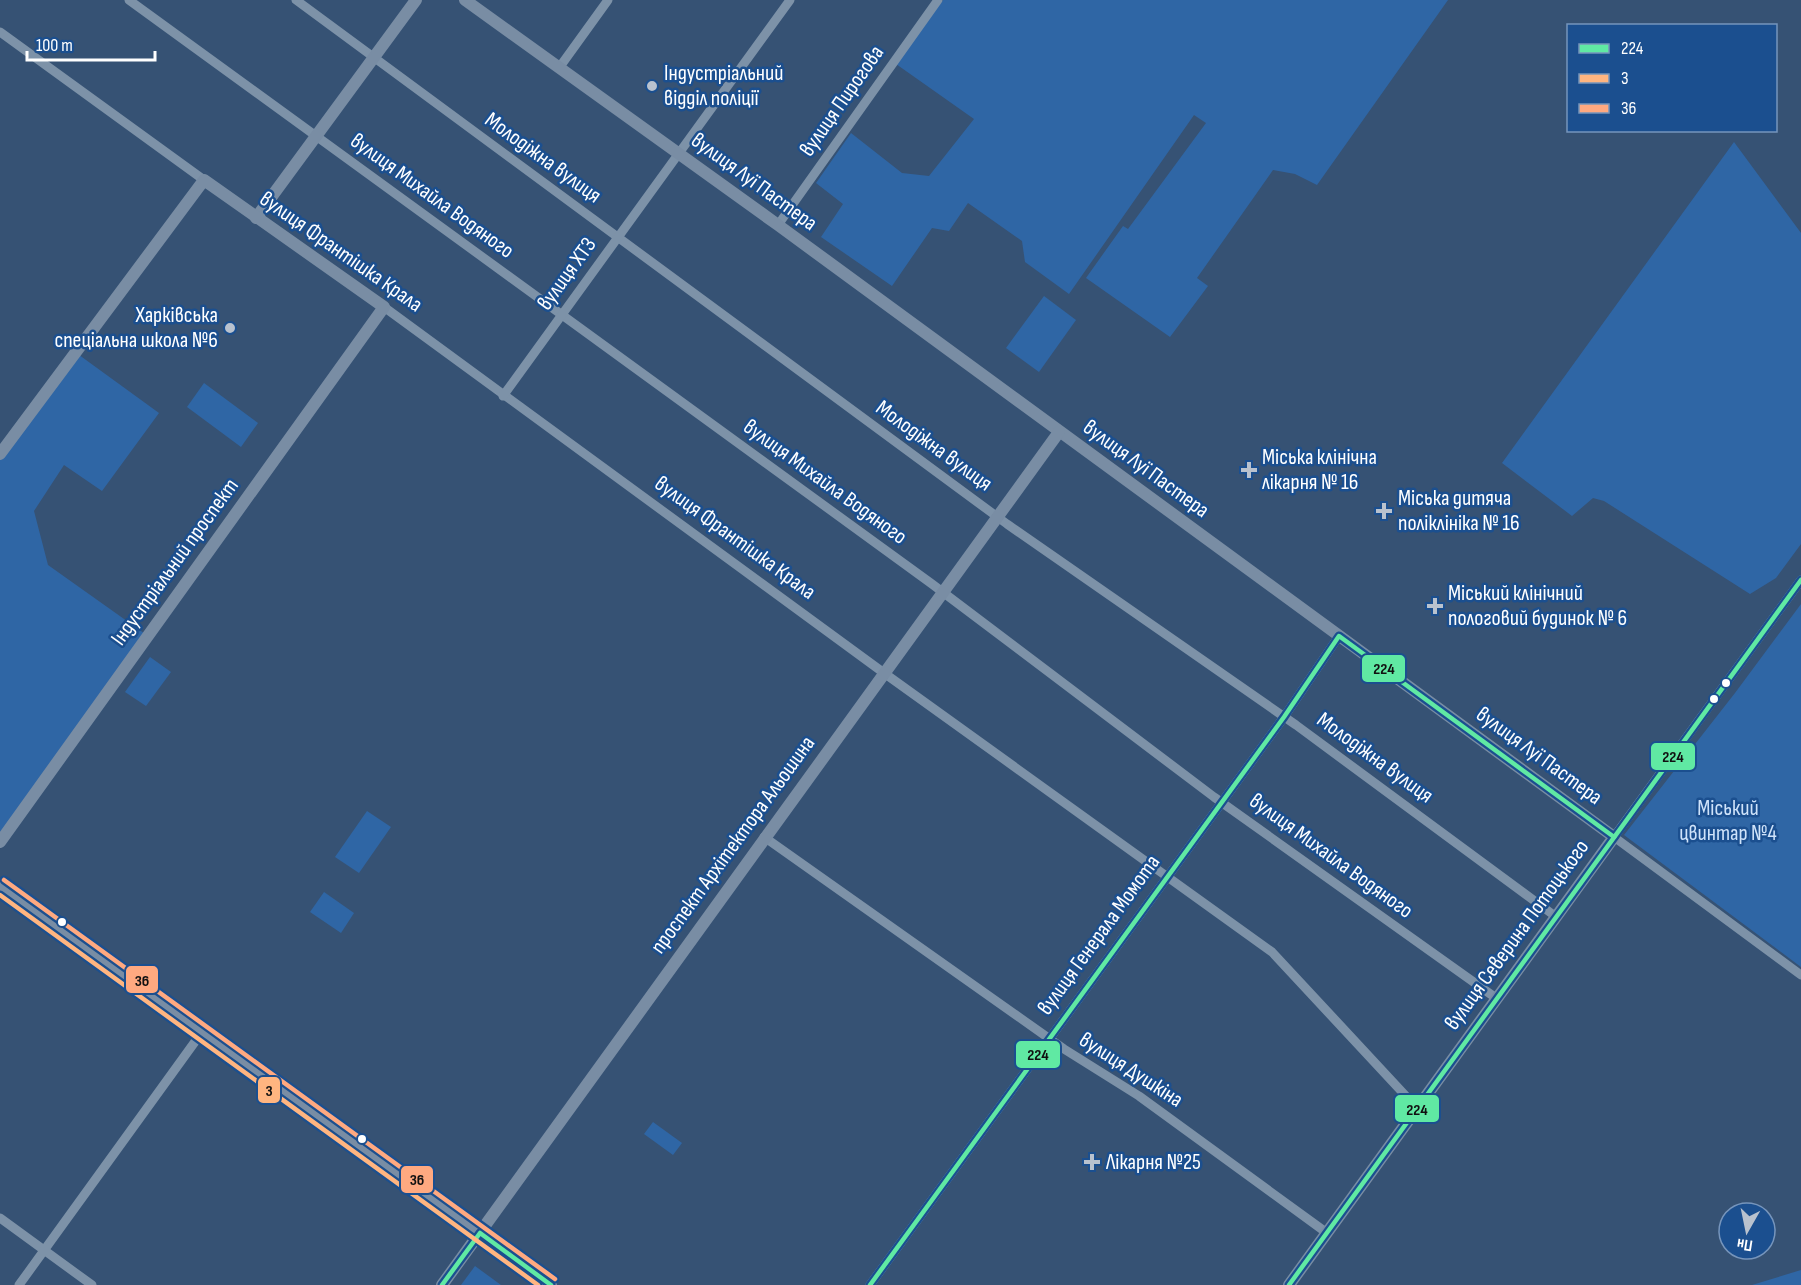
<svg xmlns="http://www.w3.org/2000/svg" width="1801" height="1285" font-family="'Sofia Sans Condensed',sans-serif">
	<rect width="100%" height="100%" fill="#365274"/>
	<!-- green -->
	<g fill="#2f66a5">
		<polygon points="943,0 1448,0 1317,185 1295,174 1273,170 1197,278 1208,286 1170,337 1086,278 1123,226 1128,229 1206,123 1194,115 1069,294 1025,262 1022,241 968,203 949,231 932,228 892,286 821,237 843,204 816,183 851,133 902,173 929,176 974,119 896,64"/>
		<polygon points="1734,142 1801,233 1801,544 1776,578 1750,594 1604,501 1593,498 1572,516 1502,463"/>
		<polygon points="1044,296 1076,320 1039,372 1006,348"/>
		<polygon points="75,352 159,413 102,491 64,465 34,511 48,565 148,636 0,842 0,457"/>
		<polygon points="204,383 258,423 241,447 187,407"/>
		<polygon points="1801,604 1801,967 1624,835 1735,693"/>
		<polygon points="150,657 171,672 146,706 125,692"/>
		<polygon points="367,811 391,827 359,873 335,857"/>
		<polygon points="324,892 354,913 341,933 310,912"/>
		<polygon points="653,1122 682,1143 673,1155 644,1134"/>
		<polygon points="475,1266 501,1285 461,1285"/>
		<polygon points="1801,1270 1801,1285 1752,1285"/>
	</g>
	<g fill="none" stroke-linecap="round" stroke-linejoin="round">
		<!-- street -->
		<g stroke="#7d92a8" stroke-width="9">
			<polyline points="129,0 932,584 1214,797 1496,998"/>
			<polyline points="296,0 1007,524 1296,725 1555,916"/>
			<polyline points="0,32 204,180"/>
			<polyline points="559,68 608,0"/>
			<polyline points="778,225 938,0"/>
			<polyline points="384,307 884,673 1272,952 1417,1108"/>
			<polyline points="503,396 790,0"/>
			<polyline points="1801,580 1614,837 1801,975"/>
			<polyline points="764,837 1064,1049 1139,1096 1327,1233"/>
			<polyline points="0,1218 92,1285"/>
			<polyline points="19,1285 202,1032"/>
			<polyline points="870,1285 1284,717 1339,636"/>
		</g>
		<!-- secondary -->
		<g stroke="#798da4" stroke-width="12">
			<polyline points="465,0 778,225 1614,837 1289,1285"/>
			<polyline points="256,218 416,0"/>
			<polyline points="0,454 204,180 384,307 0,842"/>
			<polyline points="0,886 551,1285"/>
			<polyline points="442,1285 1059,432"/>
		</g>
		<defs>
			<g id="bus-1">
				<polyline points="442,1285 480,1233 551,1285"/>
				<polyline points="870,1285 1284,717 1339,636 1614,837"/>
				<polyline points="1289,1285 1801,580"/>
			</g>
			<polyline id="bus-2" points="0,895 538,1285"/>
			<polyline id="bus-3" points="4,880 555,1279"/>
		</defs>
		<!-- bus-1 casing -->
		<use href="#bus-1" stroke="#1b4f8f" stroke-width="9"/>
		<!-- bus-2 casing -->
		<use href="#bus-2" stroke="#1b4f8f" stroke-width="9"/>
		<!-- bus-3 casing -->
		<use href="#bus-3" stroke="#1b4f8f" stroke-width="9"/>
		<!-- bus-1 -->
		<use href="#bus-1" stroke="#60e9a3" stroke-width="4.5"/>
		<!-- bus-2 -->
		<use href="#bus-2" stroke="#ffb580" stroke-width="4.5"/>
		<!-- bus-3 -->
		<use href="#bus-3" stroke="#ffa980" stroke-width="4.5"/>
	</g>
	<!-- markers -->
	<g fill="#b9c2ce" stroke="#1b4f8f" stroke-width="2">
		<circle cx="652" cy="86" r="6"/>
		<circle cx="230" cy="328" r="6"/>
		<path d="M1246 461h6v6h6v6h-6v6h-6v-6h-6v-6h6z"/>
		<path d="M1381 502h6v6h6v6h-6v6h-6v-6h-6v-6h6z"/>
		<path d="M1432 597h6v6h6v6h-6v6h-6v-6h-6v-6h6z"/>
		<path d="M1089 1153h6v6h6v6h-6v6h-6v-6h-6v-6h6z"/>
	</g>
	<g fill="#fff" stroke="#1b4f8f" stroke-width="2">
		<circle cx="1726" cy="683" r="5"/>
		<circle cx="1714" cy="699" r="5"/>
		<circle cx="62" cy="922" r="5"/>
		<circle cx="362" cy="1139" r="5"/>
	</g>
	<g text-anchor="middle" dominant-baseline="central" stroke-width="5" stroke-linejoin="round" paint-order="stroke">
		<!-- poi labels -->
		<g font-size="22" fill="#fff" stroke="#1b4f8f" text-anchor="start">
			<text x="664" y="73">Індустріальний<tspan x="664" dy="25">відділ поліції</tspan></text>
			<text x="218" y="315" text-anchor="end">Харківська<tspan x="218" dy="25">спеціальна школа №6</tspan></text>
			<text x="1262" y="457">Міська клінічна<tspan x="1262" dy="25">лікарня № 16</tspan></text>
			<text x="1398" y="498">Міська дитяча<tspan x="1398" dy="25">поліклініка № 16</tspan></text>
			<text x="1448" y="593">Міський клінічний<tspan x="1448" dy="25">пологовий будинок № 6</tspan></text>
			<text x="1106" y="1162">Лікарня №25</text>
		</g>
		<!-- street labels -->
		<g font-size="22" fill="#fff" stroke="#1b4f8f">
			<text transform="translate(842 101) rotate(-55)">вулиця Пирогова</text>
			<text transform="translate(543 158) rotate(36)">Молодіжна вулиця</text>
			<text transform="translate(754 182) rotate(36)">вулиця Луї Пастера</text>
			<text transform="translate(432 196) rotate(36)">вулиця Михайла Водяного</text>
			<text transform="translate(341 252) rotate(35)">вулиця Франтішка Крала</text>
			<text transform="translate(567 274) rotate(-54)">вулиця ХТЗ</text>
			<text transform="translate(934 446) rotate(36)">Молодіжна вулиця</text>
			<text transform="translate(1146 469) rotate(36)">вулиця Луї Пастера</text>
			<text transform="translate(825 482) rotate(36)">вулиця Михайла Водяного</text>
			<text transform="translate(735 538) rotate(36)">вулиця Франтішка Крала</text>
			<text transform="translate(175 562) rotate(-54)">Індустріальний проспект</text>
			<text transform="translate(1539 756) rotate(36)">вулиця Луї Пастера</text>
			<text transform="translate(1375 758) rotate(36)">Молодіжна вулиця</text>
			<text transform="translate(733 845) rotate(-54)">проспект Архітектора Альошина</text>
			<text transform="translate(1331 856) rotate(36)">вулиця Михайла Водяного</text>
			<text transform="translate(1099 935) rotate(-54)">вулиця Генерала Момота</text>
			<text transform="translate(1517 935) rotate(-54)">вулиця Северина Потоцького</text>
			<text transform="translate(1131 1070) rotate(33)">вулиця Душкіна</text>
		</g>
		<!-- park labels -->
		<g font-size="22" fill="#cfe3fa" stroke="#1b4f8f">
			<text x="1728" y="808">Міський<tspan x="1728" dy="25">цвинтар №4</tspan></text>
		</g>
	</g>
	<g stroke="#1b4f8f" stroke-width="2">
		<rect x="1361" y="654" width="45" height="29" rx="6" fill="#60e9a3"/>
		<rect x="1650" y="742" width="46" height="29" rx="6" fill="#60e9a3"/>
		<rect x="125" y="965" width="34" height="29" rx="6" fill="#ffa980"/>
		<rect x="1015" y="1040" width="46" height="29" rx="6" fill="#60e9a3"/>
		<rect x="257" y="1076" width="24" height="28" rx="6" fill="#ffb580"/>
		<rect x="1394" y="1094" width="46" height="29" rx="6" fill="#60e9a3"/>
		<rect x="400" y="1165" width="34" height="29" rx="6" fill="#ffa980"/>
	</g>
	<g font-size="16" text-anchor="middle" font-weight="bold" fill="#111">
		<text x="1384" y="674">224</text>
		<text x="1673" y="762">224</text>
		<text x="142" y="986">36</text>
		<text x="1038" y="1060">224</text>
		<text x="269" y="1096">3</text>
		<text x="1417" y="1115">224</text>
		<text x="417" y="1185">36</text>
	</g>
	<!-- legend -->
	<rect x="1567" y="24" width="210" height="108" fill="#1b4f8f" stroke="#7695bc" stroke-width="1.5"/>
	<rect x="1579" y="44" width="30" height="9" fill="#60e9a3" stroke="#7695bc" stroke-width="1.5"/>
	<text x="1621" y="54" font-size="18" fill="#ffffff">224</text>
	<rect x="1579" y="74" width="30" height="9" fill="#ffb580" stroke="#7695bc" stroke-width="1.5"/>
	<text x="1621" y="84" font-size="18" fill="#ffffff">3</text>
	<rect x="1579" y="104" width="30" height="9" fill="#ffa980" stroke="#7695bc" stroke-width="1.5"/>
	<text x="1621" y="114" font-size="18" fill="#ffffff">36</text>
	<!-- north arrow -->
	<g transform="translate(1747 1231) rotate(189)"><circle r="28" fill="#1b4f8f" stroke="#7695bc" stroke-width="1.5"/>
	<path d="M0-4.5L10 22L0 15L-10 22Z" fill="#b9c2ce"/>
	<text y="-9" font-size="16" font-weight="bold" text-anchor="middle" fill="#ffffff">Пн</text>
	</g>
	<!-- scale -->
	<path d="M27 51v9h128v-9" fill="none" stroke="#ffffff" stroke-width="3"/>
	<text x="36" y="51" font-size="18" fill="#ffffff" stroke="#1b4f8f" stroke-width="4.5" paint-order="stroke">100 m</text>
</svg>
